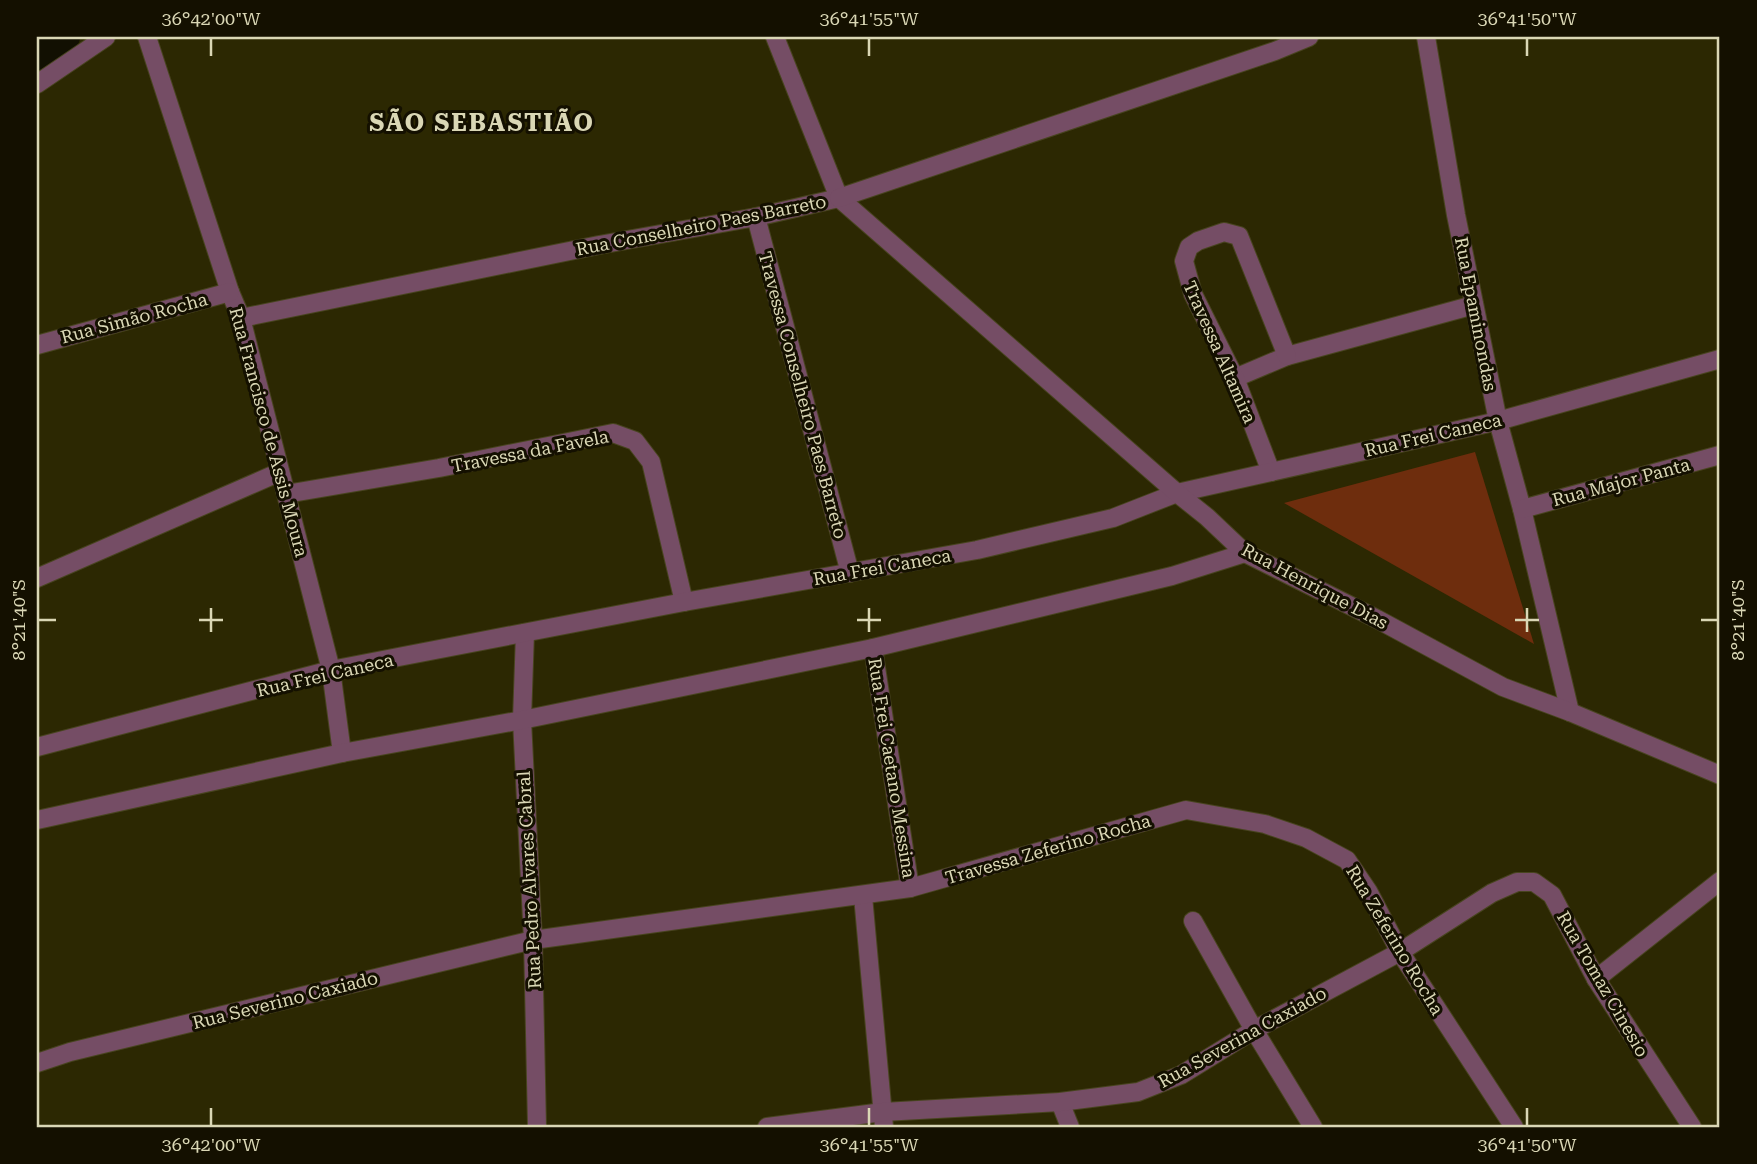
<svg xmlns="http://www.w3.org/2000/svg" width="1757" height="1164" font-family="'Roboto Serif',serif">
	<rect width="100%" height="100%" fill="#2c2802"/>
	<!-- green -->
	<polygon fill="#6e2d0d" points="1475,452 1534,644 1284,503"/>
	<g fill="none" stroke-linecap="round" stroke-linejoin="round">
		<!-- canal -->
		<polyline stroke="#121002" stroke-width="30" points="37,56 65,37"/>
		<defs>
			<g id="minor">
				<polyline points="147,37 230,292 241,318 331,670 342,753"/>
				<polyline points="1426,37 1456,215 1498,421 1522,509 1570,712"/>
				<polyline points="37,84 106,37"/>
				<polyline points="756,217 850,573"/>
				<polyline points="241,318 599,245 756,217 839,198 775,37"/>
				<polyline points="37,345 230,292"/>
				<polyline points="1235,378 1287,356 1474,305"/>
				<polyline points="1271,472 1235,378 1193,294 1184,261 1189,247 1198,241 1224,232 1239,236 1287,356"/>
				<polyline points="286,494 439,468 613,433 635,441 651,462 684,602"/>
				<polyline points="1522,509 1720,455"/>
				<polyline points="37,578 280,472"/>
				<polyline points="525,633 522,720 533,940 537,1127"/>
				<polyline points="873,648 910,888"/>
				<polyline points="37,747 331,670 684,602 977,550 1113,518 1177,493 1498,421 1720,359"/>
				<polyline points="37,820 342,753 522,720 873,648 1172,576 1245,553"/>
				<polyline points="863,896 884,1127"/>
				<polyline points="1193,921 1254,1030 1313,1127"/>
				<polyline points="1596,979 1720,881"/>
				<polyline points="37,1063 70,1052 533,940 910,888 1186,810 1265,824 1306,838 1347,860 1368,891 1400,952 1514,1127"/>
				<polyline points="1060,1102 1070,1127"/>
				<polyline points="767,1127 883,1112 1060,1102 1138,1092 1181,1075 1254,1030 1400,952 1492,893 1517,882 1534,882 1552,895 1596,979 1692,1127"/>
			</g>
			<g id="tertiary">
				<polyline points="839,198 1177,493 1207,517 1245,553 1377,619 1503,687 1570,712 1720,775"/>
				<polyline points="839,198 1275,51 1309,37"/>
			</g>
		</defs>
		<!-- minor casing -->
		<use href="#minor" stroke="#48441f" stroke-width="20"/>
		<!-- tertiary casing -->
		<use href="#tertiary" stroke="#48441f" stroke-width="20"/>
		<!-- minor -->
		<use href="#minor" stroke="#754d65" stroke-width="18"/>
		<!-- tertiary -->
		<use href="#tertiary" stroke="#754d65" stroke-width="18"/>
	</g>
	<!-- ticks -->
	<path fill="none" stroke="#dad7b5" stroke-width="2.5" d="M211,38V56M869,38V56M1527,38V56M211,608V632M869,608V632M1527,608V632M38,620H56M199,620H223M857,620H881M1515,620H1539M1701,620H1718M211,1108V1126M869,1108V1126M1527,1108V1126"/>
	<g text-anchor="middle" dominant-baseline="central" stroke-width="6" stroke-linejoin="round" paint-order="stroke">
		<!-- street labels -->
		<g font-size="18" fill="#dad7b5" stroke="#141000">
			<text transform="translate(701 225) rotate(-11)">Rua Conselheiro Paes Barreto</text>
			<text transform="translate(1476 314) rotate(79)">Rua Epaminondas</text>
			<text transform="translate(134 318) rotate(-15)">Rua Simão Rocha</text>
			<text transform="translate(1220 352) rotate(66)">Travessa Altamira</text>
			<text transform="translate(803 395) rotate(75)">Travessa Conselheiro Paes Barreto</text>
			<text transform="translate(269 432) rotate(75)">Rua Francisco de Assis Moura</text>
			<text transform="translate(1433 435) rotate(-13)">Rua Frei Caneca</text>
			<text transform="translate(530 451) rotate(-11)">Travessa da Favela</text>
			<text transform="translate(1621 482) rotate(-15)">Rua Major Panta</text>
			<text transform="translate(882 567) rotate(-10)">Rua Frei Caneca</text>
			<text transform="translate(1315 586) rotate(28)">Rua Henrique Dias</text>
			<text transform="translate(325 675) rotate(-13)">Rua Frei Caneca</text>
			<text transform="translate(892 768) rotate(81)">Rua Frei Caetano Messina</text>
			<text transform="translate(1048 849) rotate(-16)">Travessa Zeferino Rocha</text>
			<text transform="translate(529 880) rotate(-93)">Rua Pedro Alvares Cabral</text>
			<text transform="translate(1395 940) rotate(59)">Rua Zeferino Rocha</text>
			<text transform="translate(1603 984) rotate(60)">Rua Tomaz Cinesio</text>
			<text transform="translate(285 1000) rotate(-14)">Rua Severino Caxiado</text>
			<text transform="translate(1242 1037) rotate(-29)">Rua Severina Caxiado</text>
		</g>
		<!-- district labels -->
		<g font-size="24" font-weight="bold" letter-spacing="2" fill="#dad7b5" stroke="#141000">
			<text x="482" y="123">SÃO SEBASTIÃO</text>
		</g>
	</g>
	<!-- border -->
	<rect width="1757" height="1164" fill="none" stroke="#141000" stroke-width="77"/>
	<rect x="38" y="38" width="1680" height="1088" fill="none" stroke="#dad7b5" stroke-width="2.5"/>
	<g font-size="18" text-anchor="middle" fill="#dad7b5">
		<text x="211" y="25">36°42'00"W</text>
		<text x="869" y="25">36°41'55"W</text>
		<text x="1527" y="25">36°41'50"W</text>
		<text transform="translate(19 620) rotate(-90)" y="6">8°21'40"S</text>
		<text transform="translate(1738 620) rotate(-90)" y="6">8°21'40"S</text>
		<text x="211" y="1151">36°42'00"W</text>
		<text x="869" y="1151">36°41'55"W</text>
		<text x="1527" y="1151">36°41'50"W</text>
	</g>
</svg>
